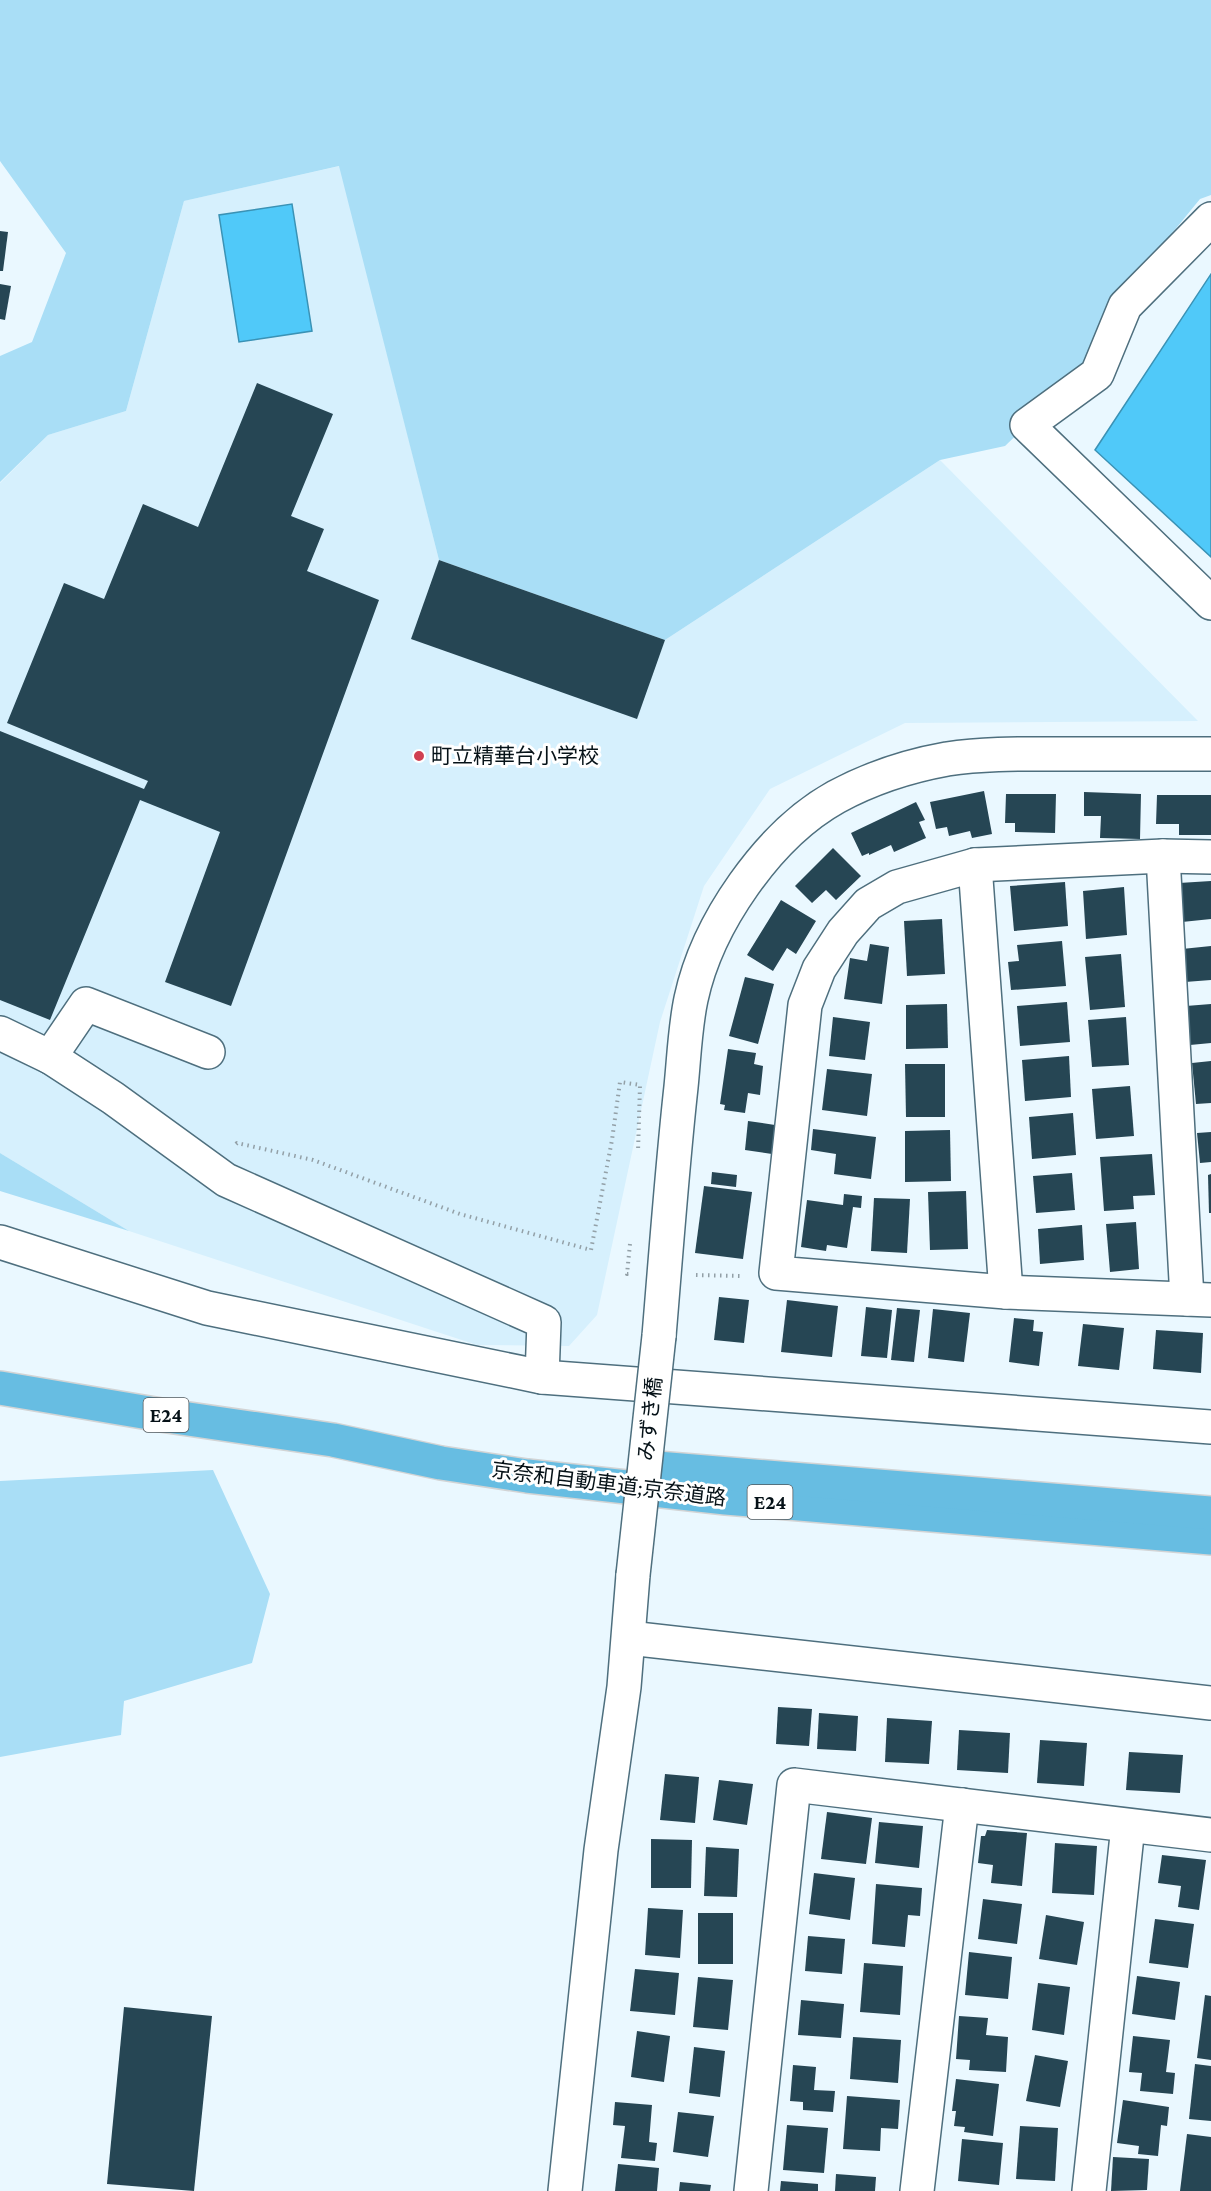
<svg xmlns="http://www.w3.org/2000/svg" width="1211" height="2191" font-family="'Crimson Pro','Noto Sans JP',serif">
	<rect width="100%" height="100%" fill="#eaf8ff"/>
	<!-- built -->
	<polygon fill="#d6f0fd" points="340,166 439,560 665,640 940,460 1198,721 905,723 770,789 704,886 660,1022 597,1315 569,1346 477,1345 129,1231 0,1153 0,483 48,435 126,411 184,201"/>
	<!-- green -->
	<g fill="#a9def6">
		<polygon points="0,0 1211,0 1211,195 1200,199 1155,254 1121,335 1005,446 940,460 665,640 439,560 339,166 184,201 126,411 48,435 0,482 0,356 32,342 66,253 0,161"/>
		<polygon points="0,1153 129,1231 0,1191"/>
		<polygon points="213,1470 270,1594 252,1663 124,1701 121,1735 0,1757 0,1481"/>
	</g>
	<!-- water -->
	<g fill="#50c9f9" stroke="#3a92b5" stroke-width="1.5">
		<polygon points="292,204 312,331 239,342 219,215"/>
		<polygon points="1211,274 1211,557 1095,450"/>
	</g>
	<!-- building -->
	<g fill="#264654">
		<polygon points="0,231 8,232 3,271 0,271"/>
		<polygon points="0,284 11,286 5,320 0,319"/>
		<polygon points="257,383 333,414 291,516 324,529 307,571 379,600 231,1006 165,982 220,832 140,800 50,1020 0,1000 0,731 144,789 148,781 7,723 64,583 104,599 143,504 198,527"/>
		<polygon points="439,560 665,640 637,719 411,639"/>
		<polygon points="984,791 992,834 972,838 970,831 949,836 947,827 936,829 930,802"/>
		<polygon points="1084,792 1141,794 1140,839 1100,838 1101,816 1084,816"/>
		<polygon points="1006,794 1056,794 1055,833 1015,832 1015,823 1005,823"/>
		<polygon points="1157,795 1211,795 1211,835 1179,835 1179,824 1156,824"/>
		<polygon points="916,802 925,820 919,822 926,838 894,852 891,845 869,855 869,853 862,856 851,833"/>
		<polygon points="833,848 861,876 836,900 826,890 812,903 795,886"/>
		<polygon points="1211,881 1211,919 1182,922 1179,883"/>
		<polygon points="1065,882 1068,926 1014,931 1010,886"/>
		<polygon points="1124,887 1127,935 1086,939 1083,891"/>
		<polygon points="781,900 816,921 796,954 787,948 773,971 747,955"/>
		<polygon points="942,919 945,974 907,976 904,921"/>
		<polygon points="1062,941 1066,986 1011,990 1008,962 1019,961 1017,945"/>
		<polygon points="870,944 889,947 882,1004 844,999 850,958 867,961"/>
		<polygon points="1211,946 1211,980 1185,982 1182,949"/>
		<polygon points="1121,954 1125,1007 1090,1010 1085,957"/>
		<polygon points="745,977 774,984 758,1044 729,1036"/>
		<polygon points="1067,1002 1070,1042 1020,1046 1017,1006"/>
		<polygon points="947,1004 948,1048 906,1049 906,1005"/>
		<polygon points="1211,1004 1211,1043 1190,1045 1186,1006"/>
		<polygon points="833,1017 870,1022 865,1060 829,1056"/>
		<polygon points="1126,1017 1129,1065 1092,1067 1088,1020"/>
		<polygon points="728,1049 756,1053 754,1064 763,1066 760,1095 748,1093 745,1113 724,1110 725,1105 720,1104"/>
		<polygon points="1069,1056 1071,1097 1025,1101 1022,1060"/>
		<polygon points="1211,1061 1211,1103 1196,1104 1192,1063"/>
		<polygon points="905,1064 945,1064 945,1117 906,1117"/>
		<polygon points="827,1069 872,1074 867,1116 822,1110"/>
		<polygon points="1130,1086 1134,1136 1096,1139 1092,1089"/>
		<polygon points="1073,1113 1076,1155 1032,1159 1029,1117"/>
		<polygon points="748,1121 775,1125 772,1154 745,1150"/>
		<polygon points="813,1129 876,1137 871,1179 834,1174 836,1154 811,1150"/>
		<polygon points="950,1130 951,1181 905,1182 905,1131"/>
		<polygon points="1211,1132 1211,1162 1200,1163 1197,1133"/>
		<polygon points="1152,1154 1155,1195 1133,1196 1134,1209 1104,1211 1100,1157"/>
		<polygon points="712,1172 737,1175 736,1187 711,1184"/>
		<polygon points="1072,1173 1075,1210 1036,1213 1033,1176"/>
		<polygon points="1211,1174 1211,1213 1209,1213 1208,1175"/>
		<polygon points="704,1186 752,1192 743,1259 695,1253"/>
		<polygon points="966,1191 968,1249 930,1250 928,1192"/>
		<polygon points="844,1194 862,1196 861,1208 853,1207 847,1248 827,1245 826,1251 801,1247 807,1200 843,1205"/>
		<polygon points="874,1198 910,1199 907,1253 871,1251"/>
		<polygon points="1136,1222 1139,1269 1110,1272 1106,1224"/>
		<polygon points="1082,1225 1084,1260 1040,1264 1038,1229"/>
		<polygon points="719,1297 749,1300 744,1343 714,1340"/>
		<polygon points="787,1300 838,1306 832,1357 781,1352"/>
		<polygon points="866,1307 892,1310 887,1358 861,1356"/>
		<polygon points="897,1308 920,1310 914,1362 891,1360"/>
		<polygon points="933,1309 970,1313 964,1362 928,1358"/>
		<polygon points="1014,1318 1034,1320 1033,1331 1043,1332 1039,1366 1009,1362"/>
		<polygon points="1083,1324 1124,1328 1119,1370 1078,1366"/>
		<polygon points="1156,1330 1203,1333 1201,1373 1153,1369"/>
		<polygon points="778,1707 812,1709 809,1746 776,1744"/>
		<polygon points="819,1713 858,1716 856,1751 817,1749"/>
		<polygon points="887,1718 932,1721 929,1764 885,1762"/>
		<polygon points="959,1730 1010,1733 1008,1773 957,1770"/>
		<polygon points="1040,1740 1087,1743 1084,1786 1037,1783"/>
		<polygon points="1129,1752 1183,1755 1180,1793 1126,1790"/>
		<polygon points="665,1774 699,1777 695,1823 660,1820"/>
		<polygon points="719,1780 753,1784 747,1825 713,1820"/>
		<polygon points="827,1812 872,1818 866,1864 821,1859"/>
		<polygon points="879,1822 923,1826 919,1868 875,1863"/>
		<polygon points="987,1830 1027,1833 1022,1886 991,1883 993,1865 978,1863 981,1836 985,1836"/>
		<polygon points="651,1839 692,1840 691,1888 651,1888"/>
		<polygon points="1055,1843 1097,1846 1094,1895 1052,1893"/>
		<polygon points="706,1847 739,1849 737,1897 704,1896"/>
		<polygon points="1162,1855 1206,1860 1199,1910 1178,1907 1181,1886 1158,1883"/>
		<polygon points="814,1873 855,1878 850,1920 809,1914"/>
		<polygon points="876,1884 922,1888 920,1916 908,1915 905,1947 872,1944"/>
		<polygon points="983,1899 1022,1904 1017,1944 978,1939"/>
		<polygon points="648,1908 683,1910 680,1958 645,1955"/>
		<rect x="698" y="1913" width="35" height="51"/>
		<polygon points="1046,1915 1084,1922 1077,1965 1039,1959"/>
		<polygon points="1155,1919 1194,1924 1188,1968 1149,1963"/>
		<polygon points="808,1936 845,1939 842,1974 805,1971"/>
		<polygon points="969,1952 1012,1957 1008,1999 965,1995"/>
		<polygon points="864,1963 903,1966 900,2015 860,2012"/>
		<polygon points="635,1969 679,1973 675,2015 630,2011"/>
		<polygon points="1137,1976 1180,1982 1175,2020 1132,2014"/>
		<polygon points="698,1977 733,1980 728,2030 693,2027"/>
		<polygon points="1038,1983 1070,1987 1064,2035 1032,2030"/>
		<polygon points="1205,1995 1211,1996 1211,2060 1197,2058"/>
		<polygon points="801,2000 844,2004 841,2038 798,2035"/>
		<polygon points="124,2007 212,2016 194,2191 107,2184"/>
		<polygon points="959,2016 988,2018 986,2035 1008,2037 1006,2072 969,2070 970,2060 956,2059"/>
		<polygon points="637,2031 670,2036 664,2082 631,2077"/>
		<polygon points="1133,2036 1170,2040 1166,2072 1175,2073 1173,2094 1140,2091 1142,2073 1129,2072"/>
		<polygon points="853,2037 901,2040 898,2083 850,2079"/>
		<polygon points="694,2047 725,2051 720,2097 689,2093"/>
		<polygon points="1035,2055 1068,2061 1060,2107 1026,2101"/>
		<polygon points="1195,2064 1211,2066 1211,2121 1189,2119"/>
		<polygon points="793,2065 816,2067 814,2090 835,2091 833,2112 803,2110 803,2102 790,2101"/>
		<polygon points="956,2079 999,2084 993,2136 964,2132 965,2127 954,2126 956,2111 952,2111"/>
		<polygon points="847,2096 900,2100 898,2129 881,2128 880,2151 843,2149"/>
		<polygon points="1123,2100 1169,2107 1167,2126 1161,2125 1158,2156 1138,2154 1139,2146 1117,2143"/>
		<polygon points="615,2102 652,2105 649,2142 657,2143 655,2161 621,2158 625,2126 613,2125"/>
		<polygon points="678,2112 714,2116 708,2157 673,2152"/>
		<polygon points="787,2125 828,2128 824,2173 783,2170"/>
		<polygon points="1020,2126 1058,2128 1055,2181 1016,2179"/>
		<polygon points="1187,2134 1211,2137 1211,2191 1180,2191"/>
		<polygon points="962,2139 1003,2143 999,2185 958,2181"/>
		<polygon points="1113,2157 1149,2159 1147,2190 1111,2191"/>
		<polygon points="618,2164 659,2168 657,2191 615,2191"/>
		<polygon points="836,2174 876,2177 875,2191 835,2191"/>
		<polygon points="781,2181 818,2184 818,2191 780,2191"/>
		<polygon points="680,2182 711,2185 710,2191 679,2191"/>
	</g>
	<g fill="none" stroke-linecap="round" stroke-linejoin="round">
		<defs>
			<g id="minor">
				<polyline points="1211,219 1125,306 1097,374 1027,425 1211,603"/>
				<polyline points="1163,856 1187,1299"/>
				<polyline points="1211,857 1163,856 975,865 897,887 868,904 843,932 819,969 805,1005 776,1273 1006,1292 1211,1300"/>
				<polyline points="975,865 1006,1292"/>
				<polyline points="0,1033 50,1057"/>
				<polyline points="208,1052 86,1004 50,1057 113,1098 226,1180 544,1322 542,1377"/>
				<polyline points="0,1242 207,1308 542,1377 1211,1427"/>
				<path d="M659,1336C666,1253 672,1169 681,1087C684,1058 685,1027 691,999C707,924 768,835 836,797C871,778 908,766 947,759C986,753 1025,754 1064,754C1113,754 1162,754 1211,754"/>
				<polyline points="629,1638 1211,1703"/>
				<polyline points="565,2191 601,1850 624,1687 633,1575"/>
				<polyline points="751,2191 794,1785 1211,1835"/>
				<polyline points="917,2191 962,1805"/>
				<polyline points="1089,2191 1128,1826"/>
			</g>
			<g id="highway">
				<polyline points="0,1388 161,1415 333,1440 441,1463 527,1476 726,1498 1211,1538"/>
				<polyline points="657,1468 1211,1513"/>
			</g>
		</defs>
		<!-- minor casing -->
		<use href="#minor" stroke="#4e6f7e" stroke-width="36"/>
		<!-- highway casing -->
		<use href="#highway" stroke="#d2d4d5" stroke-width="36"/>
		<!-- path -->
		<g stroke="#93a0a7" stroke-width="4" stroke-dasharray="1.5 4.5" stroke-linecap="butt">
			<polyline points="236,1144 237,1143 313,1160 460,1214 591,1250 612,1140 620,1082 640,1085 638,1152"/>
			<polyline points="630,1244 627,1274 631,1274"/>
			<polyline points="696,1275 742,1276"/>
		</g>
		<!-- minor -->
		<use href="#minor" stroke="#fff" stroke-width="33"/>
		<!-- highway -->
		<use href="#highway" stroke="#67bde2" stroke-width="33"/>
		<defs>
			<polyline id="minor-bridge" points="633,1575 659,1336"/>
		</defs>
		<!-- minor-bridge casing -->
		<use href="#minor-bridge" stroke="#4e6f7e" stroke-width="36" stroke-linecap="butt"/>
		<!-- minor-bridge -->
		<use href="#minor-bridge" stroke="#fff" stroke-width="33"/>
	</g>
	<!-- markers -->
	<circle fill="#d04051" stroke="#fff" stroke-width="2" cx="419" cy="756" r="6"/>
	<g text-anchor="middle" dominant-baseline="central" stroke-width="6" stroke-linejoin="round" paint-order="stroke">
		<!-- shield labels -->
		<g fill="#fff" stroke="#50585d" stroke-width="1.5">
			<rect x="143.5" y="1398" width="45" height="34" rx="4.5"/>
			<rect x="747.5" y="1485" width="45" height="34" rx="4.5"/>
		</g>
		<g font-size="20" font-weight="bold" fill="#051117">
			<text x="166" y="1415">E24</text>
			<text x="770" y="1502">E24</text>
		</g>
		<!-- poi labels -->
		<g font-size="21" fill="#051117" stroke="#fff" text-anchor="start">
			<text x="431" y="756">町立精華台小学校</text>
		</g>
		<!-- street labels -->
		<g font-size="21" fill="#051117" stroke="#fff">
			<text transform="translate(650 1419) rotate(-84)">みずき橋</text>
			<text transform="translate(609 1484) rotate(7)">京奈和自動車道;京奈道路</text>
		</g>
	</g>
</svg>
